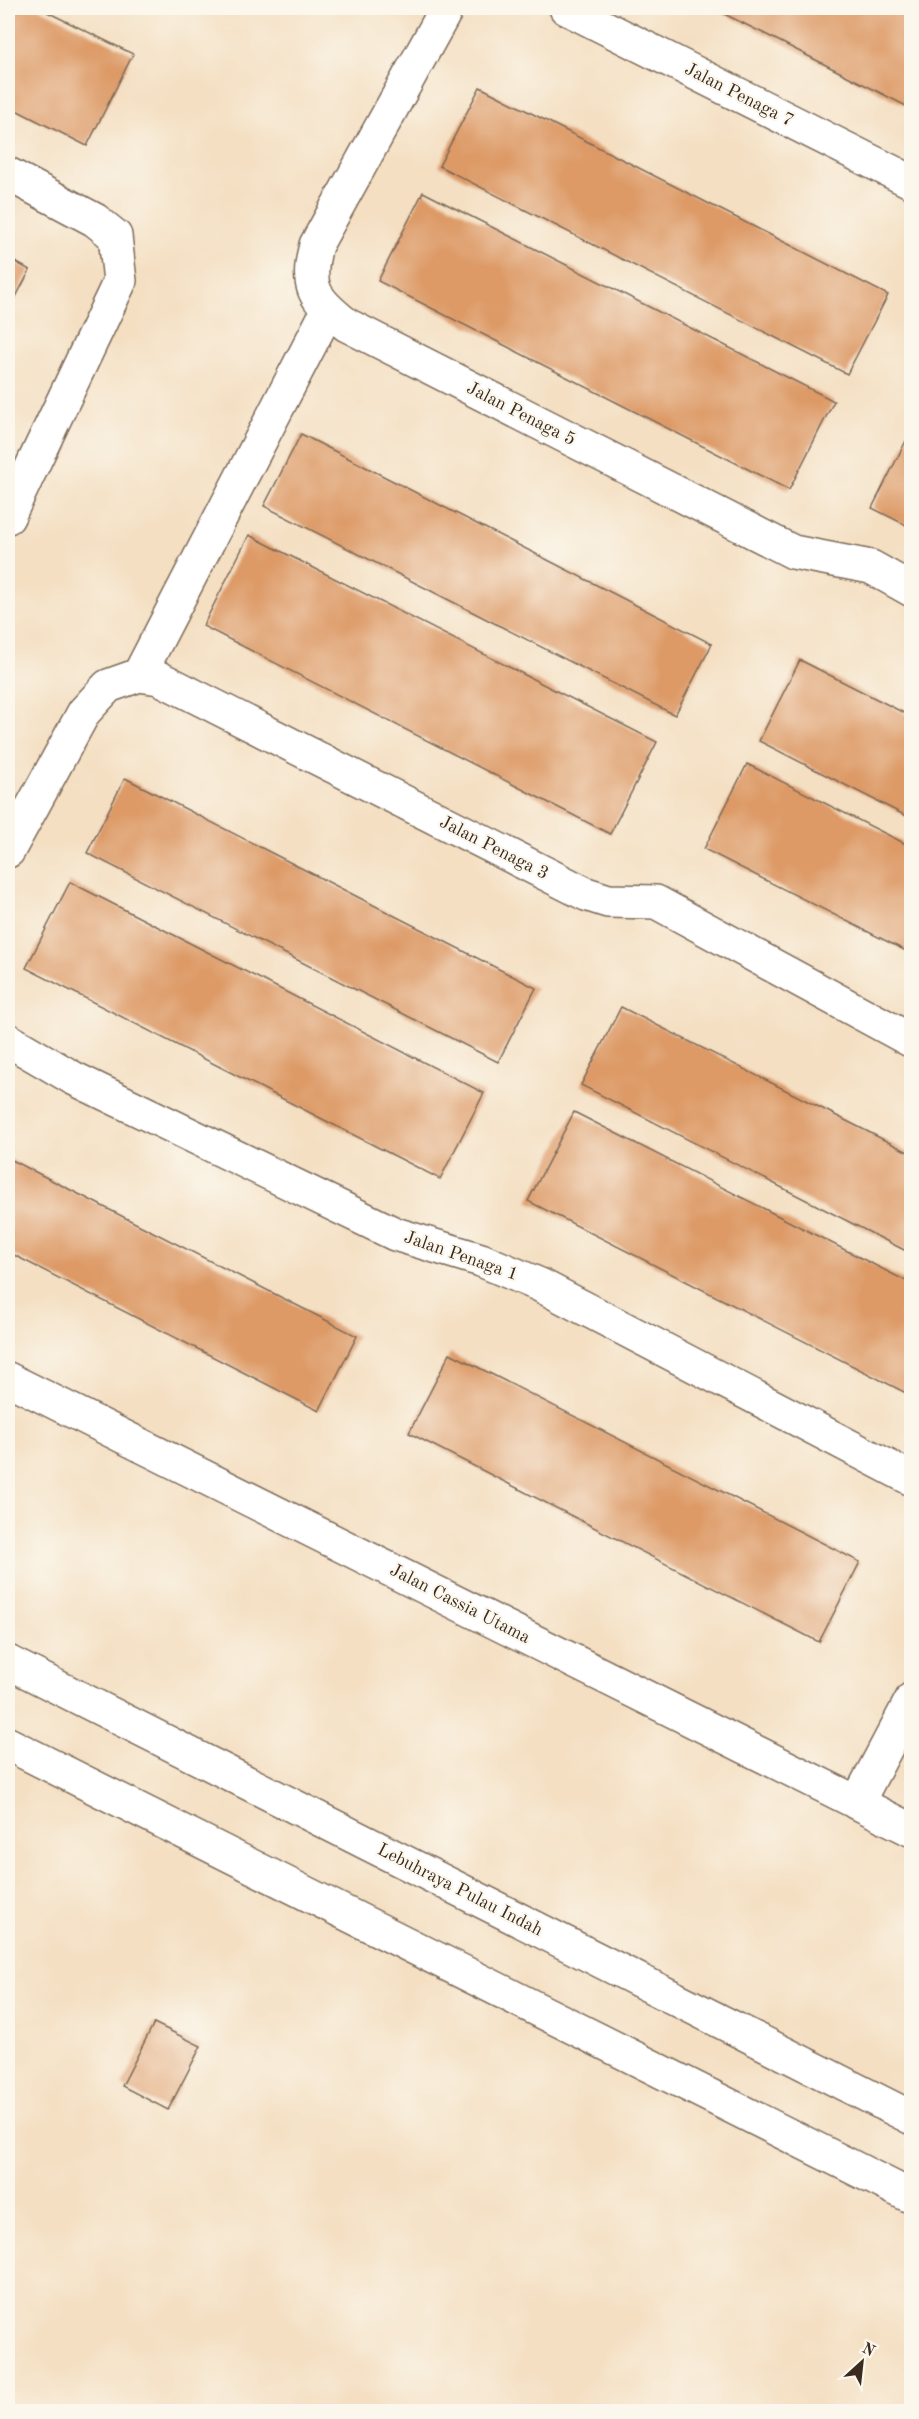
<svg xmlns="http://www.w3.org/2000/svg" width="919" height="2419" font-family="'Old Standard TT',serif">
	<rect width="100%" height="100%" fill="#fbf7ec"/>
	<filter id="ink" filterUnits="userSpaceOnUse"><feTurbulence type="fractalNoise" baseFrequency=".0167" numOctaves="2"/><feDisplacementMap in="SourceGraphic" scale="12" xChannelSelector="R" yChannelSelector="G"/><feConvolveMatrix kernelMatrix="1 2 1 2 8 2 1 2 1" color-interpolation-filters="sRGB"/></filter>
	<filter id="wash" filterUnits="userSpaceOnUse"><feTurbulence type="fractalNoise" baseFrequency=".008" numOctaves="4" result="noise"/><feDisplacementMap in="SourceGraphic" scale="24" xChannelSelector="R" yChannelSelector="G"/><feGaussianBlur stdDeviation="1.35" result="paint"/><feColorMatrix in="noise" values="0 0 0 0 0 0 0 0 0 0 0 0 0 0 0 0 0 1.4 0 .05"/><feComposite in="paint" operator="in"/></filter>
	<g filter="url(#wash)">
		<rect width="100%" height="100%" fill="#f4dfc2"/>
		<g id="blocks">
			<!-- building -->
			<g fill="#dd9a66">
				<polygon points="8,8 39,8 133,54 87,146 8,106"/>
				<polygon points="712,8 910,8 912,109 765,34"/>
				<polygon points="480,87 888,295 847,374 439,166"/>
				<polygon points="423,192 834,401 789,490 378,281"/>
				<polygon points="8,258 30,270 8,312"/>
				<polygon points="912,429 912,528 872,508"/>
				<polygon points="301,434 712,644 675,715 264,506"/>
				<polygon points="249,535 657,742 610,834 203,626"/>
				<polygon points="800,660 912,717 912,819 759,741"/>
				<polygon points="747,764 912,847 912,954 704,849"/>
				<polygon points="125,778 536,988 498,1062 87,853"/>
				<polygon points="70,882 484,1093 440,1179 26,968"/>
				<polygon points="621,1007 912,1154 912,1254 581,1085"/>
				<polygon points="574,1112 912,1284 912,1396 528,1201"/>
				<polygon points="8,1158 357,1336 319,1411 8,1252"/>
				<polygon points="450,1353 860,1562 819,1642 409,1433"/>
				<polygon points="154,2023 201,2046 168,2110 122,2086"/>
			</g>
		</g>
	</g>
	<g filter="url(#ink)">
		<use href="#blocks" fill-opacity="0" stroke="#7c6957" stroke-width="1.5"/>
		<g fill="none" stroke-linecap="round" stroke-linejoin="round">
			<defs>
				<g id="street">
					<path d="M447,8L316,245C305,288 314,299 347,325L793,552L871,567L912,590"/>
					<polyline points="566,8 912,182"/>
					<polyline points="8,174 95,220 115,236 120,281 8,517"/>
					<polyline points="139,675 328,310"/>
					<polyline points="8,851 84,712 108,686 139,675 159,678 586,894 608,901 656,902 912,1041"/>
					<polyline points="8,1040 73,1078 395,1234 481,1260 540,1285 912,1479"/>
					<polyline points="857,1803 912,1699"/>
				</g>
				<polyline id="secondary" points="8,1379 912,1830"/>
				<g id="primary">
					<polyline points="8,1662 912,2118"/>
					<polyline points="8,1744 912,2197"/>
				</g>
			</defs>
			<!-- street casing -->
			<use href="#street" stroke="#7c6957" stroke-width="36"/>
			<!-- secondary casing -->
			<use href="#secondary" stroke="#7c6957" stroke-width="36"/>
			<!-- primary casing -->
			<use href="#primary" stroke="#7c6957" stroke-width="36"/>
			<!-- street -->
			<use href="#street" stroke="#fff" stroke-width="33"/>
			<!-- secondary -->
			<use href="#secondary" stroke="#fff" stroke-width="33"/>
			<!-- primary -->
			<use href="#primary" stroke="#fff" stroke-width="33"/>
		</g>
	</g>
	<g text-anchor="middle" dominant-baseline="central" stroke-width="4.5" stroke-linejoin="round" paint-order="stroke">
		<!-- street labels -->
		<g font-size="18" fill="#3b2a1e" stroke="#fbf7ec">
			<text transform="translate(739 95) rotate(27)">Jalan Penaga 7</text>
			<text transform="translate(521 414) rotate(27)">Jalan Penaga 5</text>
			<text transform="translate(494 848) rotate(27)">Jalan Penaga 3</text>
			<text transform="translate(461 1256) rotate(19)">Jalan Penaga 1</text>
			<text transform="translate(460 1604) rotate(27)">Jalan Cassia Utama</text>
			<text transform="translate(460 1890) rotate(27)">Lebuhraya Pulau Indah</text>
		</g>
	</g>
	<!-- margin -->
	<rect width="919" height="2419" fill="none" stroke="#fbf7ec" stroke-width="30"/>
	<!-- north arrow -->
	<g transform="translate(862 2362) rotate(27)" stroke="#fbf7ec" stroke-width="4.5" paint-order="stroke">
	<path d="M0-4.5L10 22L0 15L-10 22Z" fill="#3b2a1e"/>
	<text y="-9" font-size="16" font-weight="bold" text-anchor="middle" fill="#3b2a1e">N</text>
	</g>
</svg>
